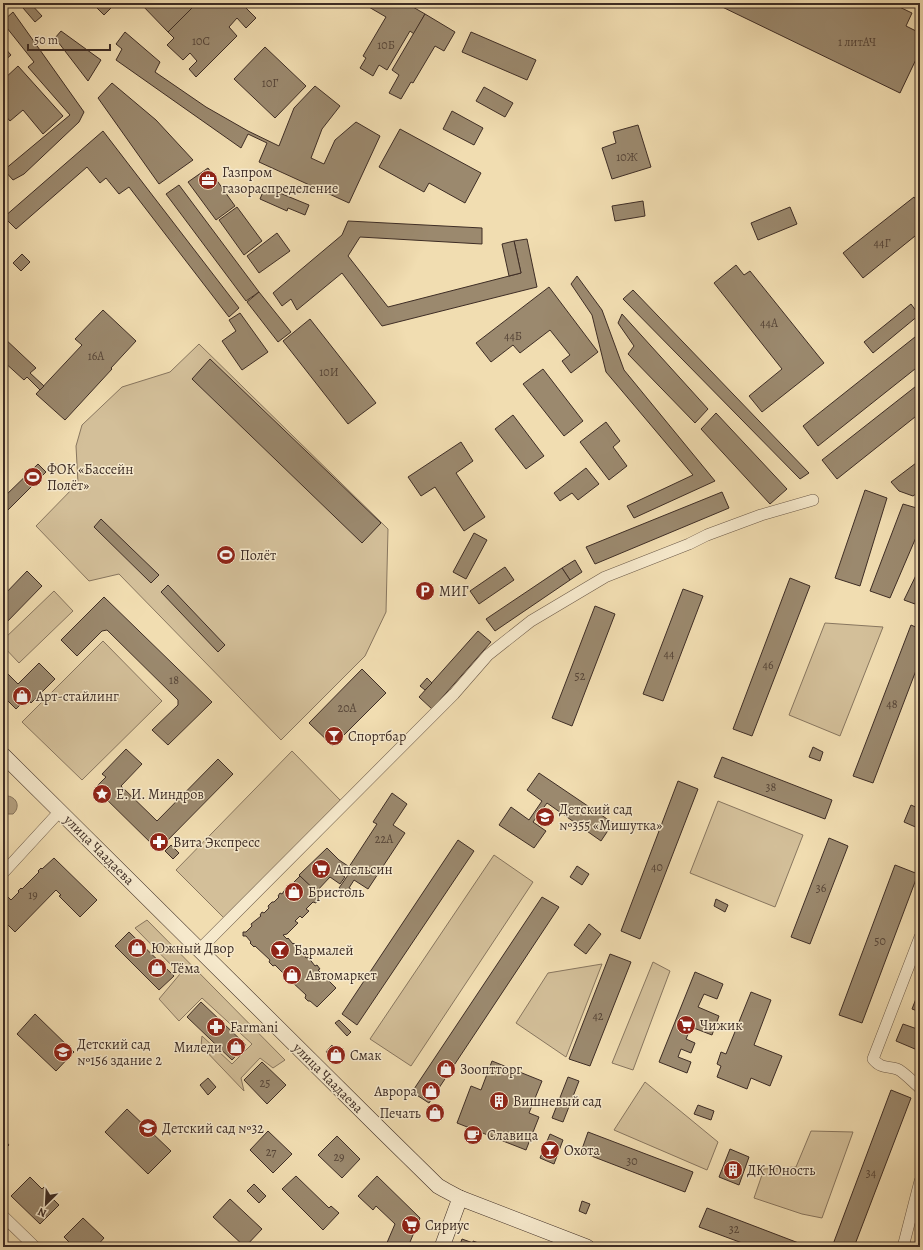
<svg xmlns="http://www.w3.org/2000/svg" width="923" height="1250" font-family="Alegreya,serif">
	<rect width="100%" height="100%" fill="#f1ddb1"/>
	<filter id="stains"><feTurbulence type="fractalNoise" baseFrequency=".005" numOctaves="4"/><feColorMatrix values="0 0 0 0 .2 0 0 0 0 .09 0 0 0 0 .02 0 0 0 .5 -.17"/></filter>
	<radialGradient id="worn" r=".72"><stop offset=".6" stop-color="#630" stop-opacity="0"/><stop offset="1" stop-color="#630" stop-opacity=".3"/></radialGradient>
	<!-- green -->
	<g fill="#d3bf99" stroke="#88765f">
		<polygon points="199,344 388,529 386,612 365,656 281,740 119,574 89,581 36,526 78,483 76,446 82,425 122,387 170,372"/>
		<polygon points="54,591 73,611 19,663 3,646 3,640"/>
		<polygon points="825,623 883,627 840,736 789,715"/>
		<polygon points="103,641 162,701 82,780 22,722"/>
		<polygon points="292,751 341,801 225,919 176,870"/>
		<polygon points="718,801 803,835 775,907 690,873"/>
		<polygon points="494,855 533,882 411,1066 370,1039"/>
		<polygon points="147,920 285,1060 273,1068 260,1058 241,1078 244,1091 201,1046 202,1036 232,1064 252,1044 202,998 179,1021 159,999 180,974 135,928"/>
		<polygon points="653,962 670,971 633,1070 612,1063"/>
		<polygon points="602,964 566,1057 516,1023 548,973"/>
		<polygon points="645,1082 718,1142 707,1170 614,1130"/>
		<polygon points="811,1131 853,1132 822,1218 802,1214 754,1198 764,1169 796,1167"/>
	</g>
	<!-- water -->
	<path fill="#b4a181" stroke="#85735c" d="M8,796C18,798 20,808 13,814H6L3,812V798Z"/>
	<!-- building -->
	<g fill="#9b896e" stroke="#3e2d25">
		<polygon points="30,3 42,16 35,22 23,8"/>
		<polygon points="92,3 116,3 104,15"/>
		<polygon points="142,3 197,3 168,32 141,4"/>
		<polygon points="197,3 241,3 256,18 246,28 237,18 229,27 237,36 196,77 189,69 197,61 190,53 183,60 167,45 174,38 168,32"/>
		<polygon points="362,3 406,3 425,14 414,34 410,31 387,70 379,65 373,76 360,68 366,58 363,56 386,17"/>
		<polygon points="714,3 891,3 912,13 906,26 920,33 920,51 900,93"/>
		<polygon points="13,12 84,112 79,122 24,174 13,180 4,170 70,115 28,67 34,62 3,23 3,21"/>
		<polygon points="425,14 455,32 444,51 435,46 413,83 411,82 401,99 389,93 399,75 392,70"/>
		<polygon points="61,31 101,60 88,81 55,38"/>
		<polygon points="125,32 160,62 155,72 206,107 248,131 279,146 294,108 315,86 340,106 322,129 311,158 324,164 335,140 356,122 380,136 349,203 259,162 267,143 248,134 241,148 116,60 122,49 116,44"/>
		<polygon points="471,32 536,60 527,80 462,52"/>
		<polygon points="3,46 11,55 3,62"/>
		<polygon points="265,47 306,86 275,118 234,79"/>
		<polygon points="18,66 63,116 43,134 23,110 10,121 3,113 3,80"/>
		<polygon points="112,83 156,120 193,160 159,184 98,98"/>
		<polygon points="484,87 513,103 505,117 476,101"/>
		<polygon points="452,111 483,128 474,145 443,129"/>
		<polygon points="638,125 651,167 612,179 602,148 616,143 613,132"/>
		<polygon points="400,129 481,173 465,203 429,183 424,192 379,167"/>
		<polygon points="103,131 239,308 229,317 129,187 119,194 106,178 100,183 87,167 16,229 4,217"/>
		<polygon points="208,168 235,206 216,220 188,182"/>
		<polygon points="179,185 259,292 246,301 166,194"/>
		<polygon points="265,187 309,205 305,215 288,208 287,211 260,199"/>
		<polygon points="914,197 920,205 920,232 863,278 843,253"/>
		<polygon points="643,201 645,216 615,221 612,206"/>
		<polygon points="237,207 262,241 244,255 219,220"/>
		<polygon points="790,207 797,224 758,240 751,223"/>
		<polygon points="348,221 482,228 482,244 360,237 348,256 388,307 521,273 514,241 527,239 537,287 382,326 342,273 297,310 291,299 282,306 273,293 342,235"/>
		<polygon points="277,233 290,251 259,273 247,256"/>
		<polygon points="514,241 521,273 509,276 502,244"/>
		<polygon points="22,254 30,262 21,271 13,263"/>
		<polygon points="736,265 744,275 750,271 824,363 762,412 749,396 782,369 714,283"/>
		<polygon points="577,276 602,310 624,370 715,481 634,518 627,506 693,475 606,372 592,315 571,284"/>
		<polygon points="549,287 598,352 571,373 562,361 570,355 550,330 520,353 513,345 491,362 476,343"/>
		<polygon points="633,290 809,473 800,479 623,299"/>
		<polygon points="259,292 291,332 278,342 247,302"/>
		<polygon points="911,304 919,315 873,353 864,342"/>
		<polygon points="103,310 136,341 111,368 112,369 65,420 36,394 82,345 75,339"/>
		<polygon points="240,313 268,352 242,370 222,341 236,331 229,320"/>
		<polygon points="622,314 708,409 695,423 628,354 634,346 618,323"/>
		<polygon points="310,319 376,403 348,424 283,341"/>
		<polygon points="920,333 920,365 818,446 803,426"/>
		<polygon points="3,337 36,368 30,373 44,386 40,390 27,377 24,380 3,361"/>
		<polygon points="210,359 381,523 362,543 192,379"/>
		<polygon points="543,369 583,421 564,436 523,384"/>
		<polygon points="920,383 920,413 837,479 822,460"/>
		<polygon points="716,413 787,489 770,504 701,429"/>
		<polygon points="513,415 544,456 526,469 495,429"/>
		<polygon points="606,422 620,441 613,447 627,466 609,480 580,442"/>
		<polygon points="461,442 473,461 456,473 485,517 464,531 435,487 421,496 408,477"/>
		<polygon points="920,460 920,491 913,496 899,491 891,482"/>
		<polygon points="38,464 46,472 3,515 3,498"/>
		<polygon points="586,468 599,484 578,500 572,493 560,501 554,493"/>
		<polygon points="865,490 887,498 860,586 835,578"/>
		<polygon points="722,492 729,508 595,564 586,547"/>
		<polygon points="903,504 920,509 920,528 890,598 870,591"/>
		<polygon points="101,519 159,575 151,583 94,527"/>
		<polygon points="474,533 487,540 466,579 453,572"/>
		<polygon points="575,560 582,572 570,580 562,568"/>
		<polygon points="505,567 514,580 479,604 470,591"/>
		<polygon points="920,567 920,594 915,604 904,600"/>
		<polygon points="562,568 570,580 495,631 486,619"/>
		<polygon points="27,571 42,586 3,626 3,596"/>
		<polygon points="790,578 810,586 752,736 733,729"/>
		<polygon points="168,585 225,645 218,652 161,592"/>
		<polygon points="683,589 703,596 663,701 643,694"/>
		<polygon points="104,597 212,702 168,745 152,730 178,705 178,700 107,630 102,631 77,656 61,640"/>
		<polygon points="595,606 615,614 572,726 552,718"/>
		<polygon points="911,625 920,629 920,660 873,783 853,776"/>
		<polygon points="478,631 491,642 432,709 419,697"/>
		<polygon points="39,663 55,679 31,703 27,698 16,709 3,696 3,669 18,684"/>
		<polygon points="362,669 386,693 333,746 309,723"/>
		<polygon points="427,678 432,683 425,690 420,686"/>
		<polygon points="813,747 823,752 820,761 809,757"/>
		<polygon points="126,749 142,764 121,786 157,821 218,759 233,774 158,850 95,788 106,777 102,774"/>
		<polygon points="722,757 832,800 825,819 714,777"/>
		<polygon points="539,773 613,823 601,841 547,803 533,822 546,831 534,848 499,825 511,807 529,820 542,801 527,790"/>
		<polygon points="678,781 698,789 640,939 621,931"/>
		<polygon points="392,793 407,804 393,825 405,833 368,889 354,880 349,888 352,890 349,894 339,888 348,875 345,873 377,824 373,822"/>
		<polygon points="911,805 920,809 920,829 904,822"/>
		<polygon points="829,838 848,846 810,944 791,937"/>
		<polygon points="458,840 474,851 357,1025 342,1014"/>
		<polygon points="171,845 179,853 173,859 165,851"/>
		<polygon points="327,848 339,860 348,866 342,875 345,877 340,884 330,877 316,892 299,875"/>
		<polygon points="54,858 97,900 80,917 59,896 61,895 56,890 15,932 3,920 3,896 5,894 11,900 19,892 18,891 21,888 22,889 39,872 38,871 41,868 42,869"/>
		<polygon points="895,865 918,874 862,1023 839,1015"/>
		<polygon points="577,866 589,874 582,885 570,877"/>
		<polygon points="300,876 319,894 317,897 319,899 316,903 313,902 306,909 309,911 302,918 300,916 295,921 298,923 287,934 283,935 287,939 288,938 293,944 294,943 296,945 295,946 300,951 301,950 305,954 304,955 306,958 308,957 315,966 317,965 320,969 318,970 336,988 317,1007 310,1001 308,1001 305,998 306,995 291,981 289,981 286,978 286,976 275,965 273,966 269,962 270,960 255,946 254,947 250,943 251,942 246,936 243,936 243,932 246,932 252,926 251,924 261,916 260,915 262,912 264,913 269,908 268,906 272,902 274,902 279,897 278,896 280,893 282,894 289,884 291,885"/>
		<polygon points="542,897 559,907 429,1103 412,1092"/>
		<polygon points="716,899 728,905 725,912 714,906"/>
		<polygon points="589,924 601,934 586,954 574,945"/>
		<polygon points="129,932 174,976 159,990 115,946"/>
		<polygon points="610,954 631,962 590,1066 569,1059"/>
		<polygon points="695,972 723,984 717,999 704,994 698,1007 719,1016 712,1035 691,1027 686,1039 695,1043 691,1053 681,1049 678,1057 691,1062 687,1073 659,1062"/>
		<polygon points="919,991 920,992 920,1012 912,1009"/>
		<polygon points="751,992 771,1000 754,1045 782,1056 770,1086 751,1078 747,1089 717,1077 721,1066 717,1064 721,1052 726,1054"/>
		<polygon points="201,1002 246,1045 232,1060 187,1017"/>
		<polygon points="35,1014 74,1052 56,1071 17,1034"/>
		<polygon points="339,1020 351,1032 347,1036 335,1023"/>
		<polygon points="903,1024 920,1030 920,1035 915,1049 896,1041"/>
		<polygon points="332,1045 344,1057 337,1063 326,1052"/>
		<polygon points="492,1061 542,1081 529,1113 539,1117 526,1150 457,1123 471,1086 481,1090"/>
		<polygon points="262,1062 286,1085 267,1104 244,1080"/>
		<polygon points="568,1077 579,1081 563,1122 552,1118"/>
		<polygon points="208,1078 216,1087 208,1095 200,1085"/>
		<polygon points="891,1090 911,1098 854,1247 832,1247"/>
		<polygon points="698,1105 714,1111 711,1120 694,1114"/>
		<polygon points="127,1109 171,1151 148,1174 105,1132"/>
		<polygon points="433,1109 438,1112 435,1116 431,1113"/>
		<polygon points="268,1131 292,1154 273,1173 250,1150"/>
		<polygon points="588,1132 693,1172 685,1192 581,1152"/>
		<polygon points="550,1134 563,1140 554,1164 540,1158"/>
		<polygon points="337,1136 360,1159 342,1178 318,1155"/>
		<polygon points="3,1138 9,1145 3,1151"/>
		<polygon points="730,1149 749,1157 739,1185 719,1177"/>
		<polygon points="296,1176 329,1208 331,1206 339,1213 323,1230 282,1189"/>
		<polygon points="377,1176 420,1218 408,1247 380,1247 382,1243 386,1245 395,1224 376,1206 373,1210 358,1196"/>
		<polygon points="30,1177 42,1189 44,1187 49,1191 47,1193 59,1205 40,1224 11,1196"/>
		<polygon points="254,1184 266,1196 259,1203 247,1191"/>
		<polygon points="230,1199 262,1229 245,1247 213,1217"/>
		<polygon points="582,1201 590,1204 586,1214 579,1211"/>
		<polygon points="707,1208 796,1242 810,1247 753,1247 699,1227"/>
		<polygon points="83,1218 104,1238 96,1247 71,1247 72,1245 64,1237"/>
		<polygon points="462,1239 473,1243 473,1241 484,1245 484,1247 459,1247"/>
	</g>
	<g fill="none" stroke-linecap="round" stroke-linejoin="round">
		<defs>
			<g id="street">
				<polyline points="3,873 60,811"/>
				<path d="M920,937L873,1059C881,1069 888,1066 897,1069C903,1071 914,1083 920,1088"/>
				<polyline points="199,950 454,694 488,655 531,621 605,577 689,544 707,535 761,515 813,500"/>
				<polyline points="3,1216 35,1247"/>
				<polyline points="903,1247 920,1181"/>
			</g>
			<g id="secondary">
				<polyline points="3,755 382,1131 438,1186 445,1190 460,1198 587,1247"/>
				<polyline points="442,1247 460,1198"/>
			</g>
		</defs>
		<!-- street casing -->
		<use href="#street" stroke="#6b5948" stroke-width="12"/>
		<!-- secondary casing -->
		<use href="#secondary" stroke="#3e2d25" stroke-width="16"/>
		<!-- street -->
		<use href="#street" stroke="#f6e9cc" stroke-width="11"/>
		<!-- secondary -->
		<use href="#secondary" stroke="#f6e9cc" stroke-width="15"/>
	</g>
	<!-- icons -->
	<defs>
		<symbol id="office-disc" viewBox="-11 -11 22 22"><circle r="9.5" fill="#8f2418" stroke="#f6e9cc"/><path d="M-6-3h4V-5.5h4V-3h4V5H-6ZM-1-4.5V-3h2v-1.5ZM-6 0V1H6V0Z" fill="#fff"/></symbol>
		<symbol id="stadium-disc" viewBox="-11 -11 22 22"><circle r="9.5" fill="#8f2418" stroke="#f6e9cc"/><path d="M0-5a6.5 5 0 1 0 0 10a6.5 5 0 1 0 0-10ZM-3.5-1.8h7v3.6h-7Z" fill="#fff"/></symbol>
		<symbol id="parking-disc" viewBox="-11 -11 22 22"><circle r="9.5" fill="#8f2418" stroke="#f6e9cc"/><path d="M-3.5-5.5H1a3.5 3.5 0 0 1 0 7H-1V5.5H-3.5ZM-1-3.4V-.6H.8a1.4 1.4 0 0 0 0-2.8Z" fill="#fff"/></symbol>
		<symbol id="shop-disc" viewBox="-11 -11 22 22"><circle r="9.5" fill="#8f2418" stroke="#f6e9cc"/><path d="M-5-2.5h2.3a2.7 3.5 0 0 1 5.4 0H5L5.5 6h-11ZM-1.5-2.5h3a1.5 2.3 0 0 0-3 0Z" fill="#fff"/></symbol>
		<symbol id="bar-disc" viewBox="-11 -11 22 22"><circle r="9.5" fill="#8f2418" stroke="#f6e9cc"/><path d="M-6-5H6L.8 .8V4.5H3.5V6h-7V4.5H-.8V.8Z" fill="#fff"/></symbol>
		<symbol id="sight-disc" viewBox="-11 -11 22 22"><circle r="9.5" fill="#8f2418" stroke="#f6e9cc"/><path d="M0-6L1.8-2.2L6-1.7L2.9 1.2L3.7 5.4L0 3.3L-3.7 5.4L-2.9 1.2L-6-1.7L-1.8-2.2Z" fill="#fff"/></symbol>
		<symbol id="school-disc" viewBox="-11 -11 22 22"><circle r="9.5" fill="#8f2418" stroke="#f6e9cc"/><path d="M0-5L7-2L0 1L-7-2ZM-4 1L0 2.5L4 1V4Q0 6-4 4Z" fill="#fff"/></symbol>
		<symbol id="pharmacy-disc" viewBox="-11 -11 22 22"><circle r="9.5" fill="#8f2418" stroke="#f6e9cc"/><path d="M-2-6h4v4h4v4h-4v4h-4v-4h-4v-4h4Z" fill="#fff"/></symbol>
		<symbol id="supermarket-disc" viewBox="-11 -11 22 22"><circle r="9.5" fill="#8f2418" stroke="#f6e9cc"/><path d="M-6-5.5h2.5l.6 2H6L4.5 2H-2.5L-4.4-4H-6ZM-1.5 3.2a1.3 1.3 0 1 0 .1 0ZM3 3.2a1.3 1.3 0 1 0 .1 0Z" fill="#fff"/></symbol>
		<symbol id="building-disc" viewBox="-11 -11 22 22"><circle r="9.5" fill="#8f2418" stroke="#f6e9cc"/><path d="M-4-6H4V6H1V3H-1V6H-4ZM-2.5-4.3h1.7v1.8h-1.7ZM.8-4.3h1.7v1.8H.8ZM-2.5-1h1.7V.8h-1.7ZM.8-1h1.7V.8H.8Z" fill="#fff"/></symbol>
		<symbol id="cafe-disc" viewBox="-11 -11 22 22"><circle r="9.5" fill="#8f2418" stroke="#f6e9cc"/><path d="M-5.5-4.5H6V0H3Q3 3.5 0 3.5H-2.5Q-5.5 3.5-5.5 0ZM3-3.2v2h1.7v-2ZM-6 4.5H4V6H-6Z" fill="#fff"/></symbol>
	</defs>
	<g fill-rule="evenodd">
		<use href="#office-disc" x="197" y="169" width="22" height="22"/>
		<use href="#stadium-disc" x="22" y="466" width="22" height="22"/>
		<use href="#stadium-disc" x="215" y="544" width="22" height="22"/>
		<use href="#parking-disc" x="414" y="580" width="22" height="22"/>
		<use href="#shop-disc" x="11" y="685" width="22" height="22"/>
		<use href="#bar-disc" x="323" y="725" width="22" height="22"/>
		<use href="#sight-disc" x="91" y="783" width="22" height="22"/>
		<use href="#school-disc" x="534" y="806" width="22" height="22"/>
		<use href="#pharmacy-disc" x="148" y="831" width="22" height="22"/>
		<use href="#supermarket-disc" x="310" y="858" width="22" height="22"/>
		<use href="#shop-disc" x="283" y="881" width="22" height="22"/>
		<use href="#shop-disc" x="126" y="937" width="22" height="22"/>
		<use href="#bar-disc" x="269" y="939" width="22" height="22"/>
		<use href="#shop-disc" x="146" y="957" width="22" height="22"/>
		<use href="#shop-disc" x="281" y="964" width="22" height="22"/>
		<use href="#supermarket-disc" x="675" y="1014" width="22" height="22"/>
		<use href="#pharmacy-disc" x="205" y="1016" width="22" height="22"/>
		<use href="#shop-disc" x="225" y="1036" width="22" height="22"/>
		<use href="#school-disc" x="52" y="1041" width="22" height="22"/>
		<use href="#shop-disc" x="325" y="1044" width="22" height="22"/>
		<use href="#shop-disc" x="435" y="1058" width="22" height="22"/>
		<use href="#shop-disc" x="420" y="1080" width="22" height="22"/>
		<use href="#building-disc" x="488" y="1090" width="22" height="22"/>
		<use href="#shop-disc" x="424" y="1102" width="22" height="22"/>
		<use href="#school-disc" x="137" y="1117" width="22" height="22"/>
		<use href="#cafe-disc" x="462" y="1124" width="22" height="22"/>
		<use href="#bar-disc" x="539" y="1139" width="22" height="22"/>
		<use href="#building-disc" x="722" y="1159" width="22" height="22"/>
		<use href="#supermarket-disc" x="400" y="1214" width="22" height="22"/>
	</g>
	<g text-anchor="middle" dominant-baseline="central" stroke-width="3" stroke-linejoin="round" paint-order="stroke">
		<!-- number labels -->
		<g font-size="12" fill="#554437">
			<text x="201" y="41">10С</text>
			<text x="857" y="42">1 литАЧ</text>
			<text x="386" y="45">10Б</text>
			<text x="270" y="83">10Г</text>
			<text x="627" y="157">10Ж</text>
			<text x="882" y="243">44Г</text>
			<text x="769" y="323">44А</text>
			<text x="513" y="336">44Б</text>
			<text x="96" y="356">16А</text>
			<text x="329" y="372">10И</text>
			<text x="669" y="654">44</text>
			<text x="768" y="665">46</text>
			<text x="580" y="676">52</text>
			<text x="174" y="680">18</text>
			<text x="892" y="704">48</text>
			<text x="347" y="708">20А</text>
			<text x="771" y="787">38</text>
			<text x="384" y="839">22А</text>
			<text x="657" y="867">40</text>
			<text x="821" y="888">36</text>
			<text x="33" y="895">19</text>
			<text x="880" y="941">50</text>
			<text x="598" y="1016">42</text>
			<text x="265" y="1083">25</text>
			<text x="271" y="1152">27</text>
			<text x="339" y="1157">29</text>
			<text x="632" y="1161">30</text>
			<text x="871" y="1173">34</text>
			<text x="734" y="1229">32</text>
		</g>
		<!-- poi labels -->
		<g font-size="14" fill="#3e2d25" stroke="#f6e9cc" text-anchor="start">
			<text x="222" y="172">Газпром<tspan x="222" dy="16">газораспределение</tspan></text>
			<text x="47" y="469">ФОК «Бассейн<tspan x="47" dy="16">Полёт»</tspan></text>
			<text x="240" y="555">Полёт</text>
			<text x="439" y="591">МИГ</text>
			<text x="36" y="696">Арт-стайлинг</text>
			<text x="348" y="736">Спортбар</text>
			<text x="116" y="794">Е. И. Миндров</text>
			<text x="559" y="809">Детский сад<tspan x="559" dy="16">№355 «Мишутка»</tspan></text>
			<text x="173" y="842">Вита Экспресс</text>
			<text x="335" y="869">Апельсин</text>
			<text x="308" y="892">Бристоль</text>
			<text x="151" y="948">Южный Двор</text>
			<text x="294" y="950">Бармалей</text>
			<text x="171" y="968">Тёма</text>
			<text x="306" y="975">Автомаркет</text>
			<text x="700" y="1025">Чижик</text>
			<text x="230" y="1027">Farmani</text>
			<text x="77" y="1044">Детский сад<tspan x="77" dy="16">№156 здание 2</tspan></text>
			<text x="222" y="1047" text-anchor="end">Миледи</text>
			<text x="350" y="1055">Смак</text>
			<text x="460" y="1069">Зооптторг</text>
			<text x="417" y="1091" text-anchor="end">Аврора</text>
			<text x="513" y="1101">Вишневый сад</text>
			<text x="421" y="1113" text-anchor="end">Печать</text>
			<text x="162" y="1128">Детский сад №32</text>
			<text x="487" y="1135">Славица</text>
			<text x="564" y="1150">Охота</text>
			<text x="747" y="1170">ДК Юность</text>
			<text x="425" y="1225">Сириус</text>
		</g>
		<!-- street labels -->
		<g font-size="14" fill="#3e2d25" stroke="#f6e9cc">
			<text transform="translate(99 850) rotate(45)">улица Чаадаева</text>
			<text transform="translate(328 1078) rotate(45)">улица Чаадаева</text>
		</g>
	</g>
	<!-- margin -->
	<rect width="923" height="1250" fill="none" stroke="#f1ddb1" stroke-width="16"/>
	<rect x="4" y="4" width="915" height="1242" fill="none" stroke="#3e2d25" stroke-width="2"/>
	<rect x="8" y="8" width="907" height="1234" fill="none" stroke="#3e2d25"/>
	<!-- north arrow -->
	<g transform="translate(46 1204) rotate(204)" stroke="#f6e9cc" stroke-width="3" paint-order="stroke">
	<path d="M0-3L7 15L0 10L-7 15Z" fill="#3e2d25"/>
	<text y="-6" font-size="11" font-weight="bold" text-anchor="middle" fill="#3e2d25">N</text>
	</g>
	<!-- scale -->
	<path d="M28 44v6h82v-6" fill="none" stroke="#3e2d25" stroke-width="2"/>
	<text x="34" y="44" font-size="12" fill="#3e2d25" stroke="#f6e9cc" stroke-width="3" paint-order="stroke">50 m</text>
	<rect width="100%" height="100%" filter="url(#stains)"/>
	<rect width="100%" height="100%" fill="url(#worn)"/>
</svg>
